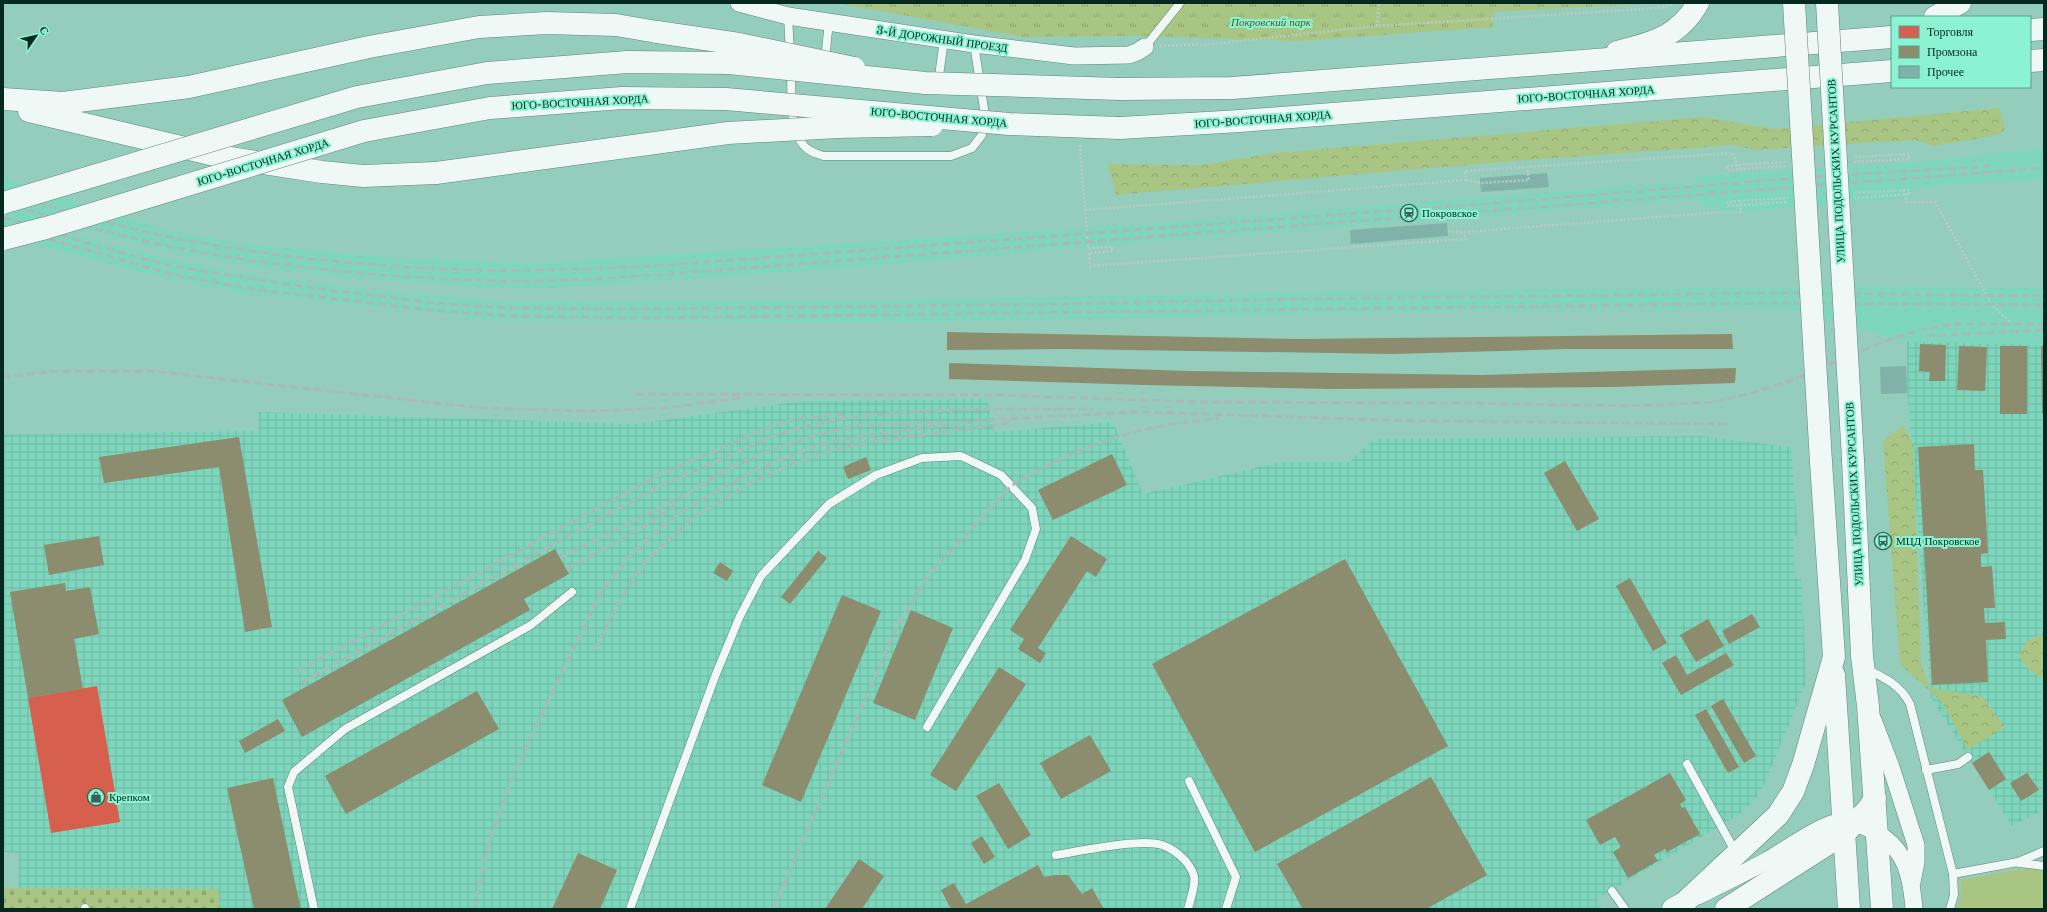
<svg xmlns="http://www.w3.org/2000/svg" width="2047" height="912" font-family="'Libre Baskerville',serif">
	<defs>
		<pattern id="industrial-grid" width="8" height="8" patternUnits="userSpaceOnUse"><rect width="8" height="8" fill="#7ed7bd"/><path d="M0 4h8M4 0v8" fill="none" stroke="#6bb9a2"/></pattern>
		<pattern id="forest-crowns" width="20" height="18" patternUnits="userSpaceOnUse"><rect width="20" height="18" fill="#a9c584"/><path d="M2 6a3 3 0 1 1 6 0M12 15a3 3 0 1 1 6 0" fill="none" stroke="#90a972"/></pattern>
		<pattern id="cemetery-stones" width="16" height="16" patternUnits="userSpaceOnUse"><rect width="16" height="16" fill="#a9c584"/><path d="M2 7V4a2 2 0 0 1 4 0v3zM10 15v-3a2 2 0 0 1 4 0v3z" fill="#90a972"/></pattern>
		<pattern id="park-tufts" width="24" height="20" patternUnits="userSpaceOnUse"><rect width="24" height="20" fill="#a9c584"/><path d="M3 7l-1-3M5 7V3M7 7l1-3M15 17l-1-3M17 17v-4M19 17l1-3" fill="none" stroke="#90a972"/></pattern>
	</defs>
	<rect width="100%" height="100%" fill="#95cdbc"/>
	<!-- built -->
	<polygon fill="#7ed7bd" points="2044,148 2044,179 1915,188 1912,197 1731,213 1699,204 1699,199 1119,244 856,267 557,288 474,286 405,282 268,269 172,252 36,218 34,224 152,255 241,273 376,291 507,302 902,300 1313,292 1866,287 2044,288 2044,345 1907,342 1789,309 1575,309 907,322 505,321 241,293 144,273 48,248 3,234 3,178 69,200 178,233 263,246 395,258 538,263 1120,226 1697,181 1697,177 1726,174 1913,163"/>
	<!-- industrial -->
	<g fill="url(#industrial-grid)">
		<polygon points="1907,342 2044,345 2044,810 2012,826 1931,698 1907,386"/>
		<polygon points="987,399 994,432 1113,422 1143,494 1281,462 1349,462 1374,439 1701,436 1791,447 1798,536 1793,536 1796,579 1801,579 1802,585 1806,683 1765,783 1754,801 1738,815 1597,899 1602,909 220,909 218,889 18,888 19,853 3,852 3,434 259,431 258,412 635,424 803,401"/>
	</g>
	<!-- green -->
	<polygon fill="#a9c584" points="2044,862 2044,909 1956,909 1960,901 1961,880 2037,866"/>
	<!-- forest -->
	<g fill="url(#forest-crowns)">
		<polygon points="2000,108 2005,129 1998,135 1934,146 1914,140 1755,150 1734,145 1503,162 1116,195 1108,164 1201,165 1275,153 1703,117 1774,129"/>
		<polygon points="1903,426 1913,443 1921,664 1930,688 1982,696 2005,727 1968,750 1941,701 1900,664 1883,441"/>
		<polygon points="2044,633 2044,680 2029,670 2019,656 2027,641"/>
	</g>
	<!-- cemetery -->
	<polygon fill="url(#cemetery-stones)" points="3,888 218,889 220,909 3,909"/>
	<!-- park -->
	<polygon fill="url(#park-tufts)" points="836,3 1662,3 1493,12 1493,27 1298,41 1139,36 1023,37"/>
	<!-- shops -->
	<polygon fill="#d6604d" points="97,686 120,822 51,833 28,698"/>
	<!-- industry -->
	<g fill="#8c8c6e">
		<polygon points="947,332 1299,339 1732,334 1733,349 1566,349 1393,354 1067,349 947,350"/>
		<polygon points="1920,344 1946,345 1945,381 1929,381 1930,372 1919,371"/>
		<polygon points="1959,346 1987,347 1985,391 1957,390"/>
		<rect x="2000" y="346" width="27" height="68"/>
		<polygon points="2041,346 2044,346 2044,414 2042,414"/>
		<polygon points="949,363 1189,371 1481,375 1736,368 1735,383 1612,387 1333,389 1145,385 949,379"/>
		<polygon points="239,437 272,627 245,632 219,467 104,483 99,457"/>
		<polygon points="1974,444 1975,470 1983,470 1988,553 1981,554 1981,567 1992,566 1995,608 1984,608 1985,623 2005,622 2006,639 1986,640 1988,682 1932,685 1918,447"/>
		<polygon points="1112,454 1127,485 1053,520 1038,490"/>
		<polygon points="866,457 871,470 848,479 843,467"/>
		<polygon points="1565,461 1599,519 1577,531 1544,473"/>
		<polygon points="99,536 104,565 49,575 44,545"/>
		<polygon points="1071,536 1107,559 1096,577 1087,571 1038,648 1046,653 1040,663 1018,649 1024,639 1010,630"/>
		<polygon points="555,549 569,574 524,599 530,610 302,737 282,700"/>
		<polygon points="818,551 827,558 790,604 781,597"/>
		<polygon points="1345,559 1448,746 1255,852 1152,664"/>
		<polygon points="720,562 733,571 727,581 713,573"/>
		<polygon points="1630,578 1667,643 1653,651 1616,586"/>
		<polygon points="65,583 66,591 90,587 99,634 74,639 83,689 28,698 10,592"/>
		<polygon points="842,595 881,611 801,802 762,785"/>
		<polygon points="911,610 953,628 915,720 873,703"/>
		<polygon points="1752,614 1760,627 1729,644 1722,631"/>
		<polygon points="1708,619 1724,646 1696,662 1680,635"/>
		<polygon points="1726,653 1734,665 1681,695 1662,663 1676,655 1687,675"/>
		<polygon points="999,667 1026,684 956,791 930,775"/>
		<polygon points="477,691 499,729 346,814 325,776"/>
		<polygon points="1723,699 1756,756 1744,763 1711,706"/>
		<polygon points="1706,709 1739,767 1728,773 1695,715"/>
		<polygon points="278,719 285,731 245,753 239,741"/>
		<polygon points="1090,735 1111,771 1061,799 1040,763"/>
		<polygon points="1989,752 2006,779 1989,790 1972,763"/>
		<polygon points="1670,773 1686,800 1680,804 1682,808 1685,807 1700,834 1667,852 1665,849 1654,855 1658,861 1628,878 1613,852 1621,847 1615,837 1600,845 1586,820"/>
		<polygon points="2027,773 2039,790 2021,801 2010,783"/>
		<polygon points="1431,777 1487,875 1426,909 1303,909 1277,864"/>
		<polygon points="273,778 294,878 301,909 254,909 227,788"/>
		<polygon points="999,783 1031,835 1008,849 976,796"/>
		<polygon points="982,836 995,857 984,864 971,843"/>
		<polygon points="578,853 617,870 600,909 552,909"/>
		<polygon points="859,859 884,876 862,909 825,909"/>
		<polygon points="1038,865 1044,877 1056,875 1068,875 1082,894 1092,888 1104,909 951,909 941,890 954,883 966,904"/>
	</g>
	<!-- building -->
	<g fill="#81b2a9">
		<polygon points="1547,173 1549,187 1481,192 1480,178"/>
		<polygon points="1447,223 1448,236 1351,244 1350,230"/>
		<polygon points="1906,366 1907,393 1881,394 1880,367"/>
	</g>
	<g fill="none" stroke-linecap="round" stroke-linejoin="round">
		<defs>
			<g id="service">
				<polyline points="788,16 790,53"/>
				<polyline points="1145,47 1180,3"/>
				<polyline points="825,60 829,21"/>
				<path d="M791,71C792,93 788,137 809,150C813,153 819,154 823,156H951L972,148L982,135L985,115L974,44"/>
				<polyline points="938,83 944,40"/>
				<path d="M1866,669C1885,678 1900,685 1910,704L1953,874L1954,895L1950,909"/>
				<polyline points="1687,764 1731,844 1738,851"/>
				<polyline points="1926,770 1958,764 1968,757"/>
				<polyline points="1189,781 1236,877 1226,909"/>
				<path d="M1056,855C1081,851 1141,838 1162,845C1176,850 1190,862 1194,876C1196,885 1190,900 1188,909"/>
				<polyline points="2019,863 2044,866"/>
				<polyline points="1953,874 2018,862 2044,851"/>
				<polyline points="1612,891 1625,909"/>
				<polyline points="85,908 85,909"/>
				<polyline points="314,909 288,787 294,772 345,729 531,625 572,592"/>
				<polyline points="630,909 716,674 740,616 761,576 829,504 876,475 922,458 961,456 1001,475 1032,508 1036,529 1025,560 927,727"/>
			</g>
			<g id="minor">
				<polyline points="739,3 788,16 974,44 1074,56 1129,55 1137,52 1145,47"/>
				<polyline points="1873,720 1891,767 1916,845 1916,862 1912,882"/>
				<path d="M1698,896C1721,884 1745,873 1768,860C1785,850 1818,827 1835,823C1847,820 1859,824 1870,829C1905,847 1911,872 1914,909"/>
			</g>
			<g id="secondary">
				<polyline points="1935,17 1960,3"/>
				<path d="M1617,52C1652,43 1679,37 1698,3"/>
				<polyline points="3,99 63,103 189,87 369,47 479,27 547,23 616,25 657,32"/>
				<polyline points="29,111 223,157 322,172 363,176 436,173"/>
				<polyline points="1853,460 1862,656 1868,706 1882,909"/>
				<polyline points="1834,675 1849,909"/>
				<polyline points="1673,909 1684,903 1778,815 1793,792 1803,765 1834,657 1821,462"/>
				<polyline points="1726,909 1845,833 1869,808 1875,798"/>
			</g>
			<g id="primary">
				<polyline points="2030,30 2044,29"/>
				<polyline points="2030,61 2044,60"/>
				<polyline points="1120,89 1232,88 1892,37"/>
				<polyline points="1120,128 1240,121 1892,71"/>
			</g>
		</defs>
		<!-- service casing -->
		<use href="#service" stroke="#608479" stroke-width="9"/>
		<!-- minor casing -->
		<use href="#minor" stroke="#608479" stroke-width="18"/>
		<!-- secondary casing -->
		<use href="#secondary" stroke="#608479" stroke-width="23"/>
		<!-- primary casing -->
		<use href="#primary" stroke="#608479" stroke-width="23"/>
		<!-- path -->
		<g stroke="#bacbc6" stroke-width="2.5" stroke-dasharray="2 2" stroke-linecap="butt">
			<polyline points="1377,26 1379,3"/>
			<polyline points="1160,46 1212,44 1377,26 1660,8 1676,3"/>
			<polyline points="1080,145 1088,248 1112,247 1113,251 1089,253 1090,266 1466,239 1464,232"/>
			<polyline points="1785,162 1726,166 1727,170 1787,166"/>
			<polyline points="1854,162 1909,159 1909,154 1854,157"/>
			<polyline points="1466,180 1480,183 1529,180 1527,166"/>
			<polyline points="1903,190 1907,202 1935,202 1992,305 2011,323"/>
			<polyline points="1855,193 1909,190 1910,194 1855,198"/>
			<polyline points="1740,201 1728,202 1728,206 1787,202"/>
			<polyline points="1085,210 1466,180 1465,171 1733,153 1739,169"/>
			<polyline points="1448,231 1464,232 1723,212 1741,212 1740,201 1788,198"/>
		</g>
		<!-- service -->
		<use href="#service" stroke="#eff8f5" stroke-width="8"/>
		<!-- minor -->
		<use href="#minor" stroke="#eff8f5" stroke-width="17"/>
		<!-- secondary -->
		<use href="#secondary" stroke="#eff8f5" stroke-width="22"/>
		<!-- primary -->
		<use href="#primary" stroke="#eff8f5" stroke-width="22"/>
		<!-- rail -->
		<g stroke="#abb9b5" stroke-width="3" stroke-dasharray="8 4" stroke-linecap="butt">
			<path d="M3,193C57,208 111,225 166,236C268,257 372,267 475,270C535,272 595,268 654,266L1559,198L1779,179L1990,166"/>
			<path d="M3,203C65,221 129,239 193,251C285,267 380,277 473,280C534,283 595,279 656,275L2044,168"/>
			<polyline points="3,217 90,244 172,266 313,288 433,303 510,308 642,309 1063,304 1295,299 1783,293 2044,296"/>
			<polyline points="3,226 171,274 252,289 431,310 507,316 640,318 1782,303 2044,305"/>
			<polyline points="1927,336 2044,330"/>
			<polyline points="3,377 58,371 151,371 481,408 593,411 665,408 740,398"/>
			<polyline points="636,394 994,395 1203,402 1456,403 1632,406 1713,402 1752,393 1790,381 1888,340 1924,329 1958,324 2044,324"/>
			<polyline points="560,558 686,494 729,469 768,451 813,436 854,426 943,422"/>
			<polyline points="567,569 643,527 677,504"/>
			<polyline points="595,649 623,595 647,560 690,520 746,485 794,463 833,450 870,442 1009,423"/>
			<polyline points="296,672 659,475 767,428 795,419 845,414"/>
			<polyline points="302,682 658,487 773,436 799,428 851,417 903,412 989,409 1093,409"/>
			<polyline points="474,909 488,846 513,775 600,594 628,558 650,536 681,512 747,474 782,459 822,444 862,436 986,420 1140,412 1418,421 1731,424"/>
			<path d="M773,909L899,622L931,572L1011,486C1050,461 1110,436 1155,427C1176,423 1198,421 1219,418"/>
		</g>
		<defs>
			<g id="secondary-bridge">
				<polyline points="1794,3 1821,462"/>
				<polyline points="1827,3 1853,460"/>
				<polyline points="657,32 739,44 854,68"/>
				<polyline points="436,173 728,133 838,127 932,125"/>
			</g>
			<g id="primary-bridge">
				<polyline points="3,203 357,97 487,73 627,62 729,63 925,83 1120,89"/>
				<polyline points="3,239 46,228 364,131 490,108 622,98 726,99 1009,124 1120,128"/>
			</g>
		</defs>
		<!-- secondary-bridge casing -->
		<use href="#secondary-bridge" stroke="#608479" stroke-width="23" stroke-linecap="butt"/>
		<!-- primary-bridge casing -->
		<use href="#primary-bridge" stroke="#608479" stroke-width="23" stroke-linecap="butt"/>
		<!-- secondary-bridge -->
		<use href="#secondary-bridge" stroke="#eff8f5" stroke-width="22"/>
		<!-- primary-bridge -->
		<use href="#primary-bridge" stroke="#eff8f5" stroke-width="22"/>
	</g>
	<!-- icons -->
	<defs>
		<symbol id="station-ring" viewBox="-11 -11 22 22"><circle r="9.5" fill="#8bf3d2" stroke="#386256" stroke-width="1.5"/><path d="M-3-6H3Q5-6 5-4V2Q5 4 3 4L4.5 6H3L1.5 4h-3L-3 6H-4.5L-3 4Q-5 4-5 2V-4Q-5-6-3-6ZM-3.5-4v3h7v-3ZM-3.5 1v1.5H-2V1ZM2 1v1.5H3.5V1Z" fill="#386256"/></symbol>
		<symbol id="bus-ring" viewBox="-11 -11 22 22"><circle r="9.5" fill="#8bf3d2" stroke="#386256" stroke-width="1.5"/><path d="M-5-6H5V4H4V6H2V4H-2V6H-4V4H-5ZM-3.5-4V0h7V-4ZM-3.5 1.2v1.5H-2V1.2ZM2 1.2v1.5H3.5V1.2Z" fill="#386256"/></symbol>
		<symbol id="shop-ring" viewBox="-11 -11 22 22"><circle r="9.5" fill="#8bf3d2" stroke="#386256" stroke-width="1.5"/><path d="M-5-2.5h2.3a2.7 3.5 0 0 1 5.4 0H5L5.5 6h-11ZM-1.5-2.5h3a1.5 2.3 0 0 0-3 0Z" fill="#386256"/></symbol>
	</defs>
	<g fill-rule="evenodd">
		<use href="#station-ring" x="1399" y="203" width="20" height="20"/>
		<use href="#bus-ring" x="1873" y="531" width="20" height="20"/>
		<use href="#shop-ring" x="86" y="787" width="20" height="20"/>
	</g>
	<g text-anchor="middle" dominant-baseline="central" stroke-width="4" stroke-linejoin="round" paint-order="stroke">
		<!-- park labels -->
		<g font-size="11" font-style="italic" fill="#525525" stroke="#8bf3d2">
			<text x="1271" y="22">Покровский парк</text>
		</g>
		<!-- street labels -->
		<g font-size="11" fill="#06291f" stroke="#8bf3d2">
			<text transform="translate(942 39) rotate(8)">3-Й ДОРОЖНЫЙ ПРОЕЗД</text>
			<text transform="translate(1586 94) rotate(-4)">ЮГО-ВОСТОЧНАЯ ХОРДА</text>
			<text transform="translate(580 102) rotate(-3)">ЮГО-ВОСТОЧНАЯ ХОРДА</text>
			<text transform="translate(939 117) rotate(5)">ЮГО-ВОСТОЧНАЯ ХОРДА</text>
			<text transform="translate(1263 119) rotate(-4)">ЮГО-ВОСТОЧНАЯ ХОРДА</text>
			<text transform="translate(263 162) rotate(-17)">ЮГО-ВОСТОЧНАЯ ХОРДА</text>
			<text transform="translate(1836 171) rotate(-93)">УЛИЦА ПОДОЛЬСКИХ КУРСАНТОВ</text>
			<text transform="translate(1854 494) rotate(-93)">УЛИЦА ПОДОЛЬСКИХ КУРСАНТОВ</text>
		</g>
		<!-- poi labels -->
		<g font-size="11" fill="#06291f" stroke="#8bf3d2" text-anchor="start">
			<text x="1422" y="213">Покровское</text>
			<text x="1896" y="541">МЦД Покровское</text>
			<text x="109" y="797">Крепком</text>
		</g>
	</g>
	<!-- border -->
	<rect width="2047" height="912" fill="none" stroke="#06291f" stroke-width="8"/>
	<!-- legend -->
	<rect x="1891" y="16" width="140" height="72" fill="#8bf3d2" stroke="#56a28a"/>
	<rect x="1899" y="26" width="20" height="12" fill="#d6604d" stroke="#56a28a"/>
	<text x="1927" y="36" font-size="12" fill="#06291f">Торговля</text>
	<rect x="1899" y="46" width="20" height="12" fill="#8c8c6e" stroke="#56a28a"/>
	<text x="1927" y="56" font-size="12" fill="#06291f">Промзона</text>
	<rect x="1899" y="66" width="20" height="12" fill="#81b2a9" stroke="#56a28a"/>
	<text x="1927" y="76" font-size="12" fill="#06291f">Прочее</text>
	<!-- north arrow -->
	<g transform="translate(36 36) rotate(56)" stroke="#8bf3d2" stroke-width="3" paint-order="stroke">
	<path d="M0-3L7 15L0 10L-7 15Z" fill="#06291f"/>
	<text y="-6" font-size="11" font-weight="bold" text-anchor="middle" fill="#06291f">С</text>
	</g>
</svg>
